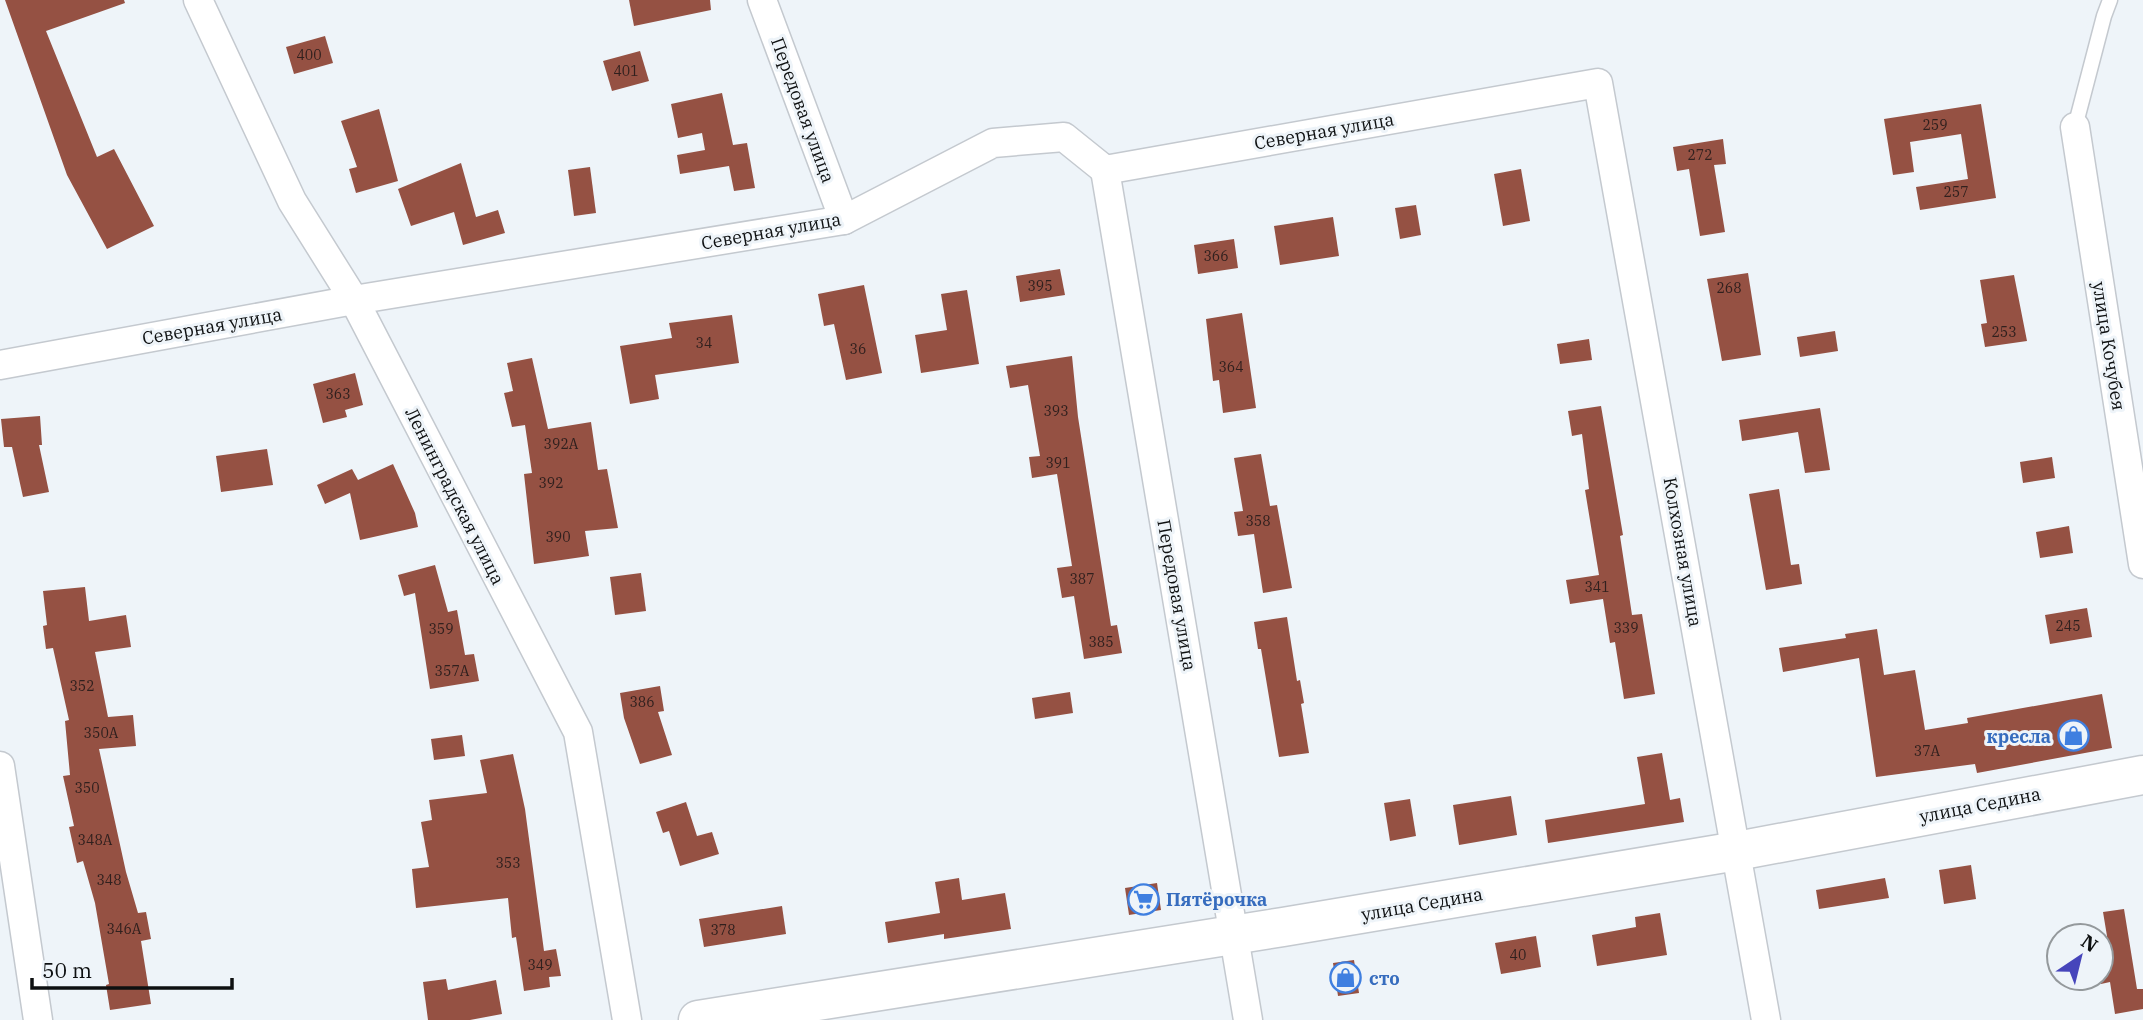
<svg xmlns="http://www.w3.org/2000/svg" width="2143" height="1020" font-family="'IBM Plex Serif',serif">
	<rect width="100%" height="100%" fill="#eef4f9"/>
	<!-- building -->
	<g fill="#955143">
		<polygon points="5,0 124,0 125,3 46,31 97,157 114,149 154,226 107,249 67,175"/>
		<polygon points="629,0 710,0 711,10 634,26"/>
		<polygon points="325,36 333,63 294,74 286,47"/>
		<polygon points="640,51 649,81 612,91 603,61"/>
		<polygon points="722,93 733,145 747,143 755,188 734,191 729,166 680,174 677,155 705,150 702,133 678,138 671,104"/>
		<polygon points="1981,104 1996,198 1920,210 1916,187 1968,179 1961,134 1910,142 1914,172 1893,175 1884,119"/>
		<polygon points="379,109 398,181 356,193 349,169 357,167 341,121"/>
		<polygon points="1723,139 1726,164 1714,165 1725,232 1700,236 1689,169 1677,171 1673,147"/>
		<polygon points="461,163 476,217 498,210 505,233 463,245 454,212 411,226 398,189"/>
		<polygon points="590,167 596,213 574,216 568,170"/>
		<polygon points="1521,169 1530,221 1503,226 1494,174"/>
		<polygon points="1416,205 1421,235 1400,239 1395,208"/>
		<polygon points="1333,217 1339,256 1280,265 1274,226"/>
		<polygon points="1234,239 1238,268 1198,274 1194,245"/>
		<polygon points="1060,269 1065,295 1020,302 1016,276"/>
		<polygon points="1748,273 1761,355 1722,361 1707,279"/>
		<polygon points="2014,275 2027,341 1985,347 1981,324 1987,323 1980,280"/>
		<polygon points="864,285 882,373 846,380 834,324 824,326 818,294"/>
		<polygon points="967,290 979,364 921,373 915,335 947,330 941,294"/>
		<polygon points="1242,313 1256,408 1223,413 1219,380 1213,381 1206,319"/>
		<polygon points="732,315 739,363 655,375 659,399 630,404 620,346 672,338 669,323"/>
		<polygon points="1835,331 1838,351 1800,357 1797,337"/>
		<polygon points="1589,339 1592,360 1560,364 1557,344"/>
		<polygon points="1072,356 1078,417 1111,626 1117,625 1122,653 1084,659 1074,596 1062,598 1057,568 1072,566 1057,474 1032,478 1029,457 1040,456 1028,385 1010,388 1006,366"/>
		<polygon points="532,358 548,429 591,422 598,470 607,469 618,528 585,531 589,556 534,564 524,474 532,473 525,425 512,427 504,393 513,391 507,363"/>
		<polygon points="355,373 363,405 345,410 347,417 323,423 313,384"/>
		<polygon points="1601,406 1623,535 1620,536 1632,615 1642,614 1655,694 1624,699 1615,642 1610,643 1603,599 1570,604 1566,580 1599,575 1585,490 1589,489 1582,434 1572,436 1568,411"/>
		<polygon points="1820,408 1830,470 1805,473 1798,432 1742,441 1739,420"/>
		<polygon points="40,416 42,445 39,445 49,492 23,497 12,447 4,447 1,419"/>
		<polygon points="267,449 273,485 221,492 216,456"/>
		<polygon points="1261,454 1270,506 1277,505 1292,588 1263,593 1254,534 1238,536 1234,512 1243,511 1234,458"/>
		<polygon points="2052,457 2055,478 2023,483 2020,462"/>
		<polygon points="393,464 415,513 418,527 360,540 350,493 325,504 317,485 352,469 358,480"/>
		<polygon points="1779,489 1791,565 1799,564 1802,584 1766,590 1749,494"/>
		<polygon points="2069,526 2073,553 2040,558 2036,532"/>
		<polygon points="435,565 448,612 457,610 465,655 474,654 479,681 430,689 415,593 404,596 398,575"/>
		<polygon points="641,573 646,611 615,615 610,577"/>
		<polygon points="85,587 89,621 126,615 131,647 95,652 108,717 133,715 136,746 99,749 126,872 138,913 146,912 151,939 141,941 151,1004 110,1010 106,985 109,984 95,903 83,861 77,863 69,827 74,826 63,776 70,775 65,721 69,720 53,648 46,649 43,626 47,625 43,591"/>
		<polygon points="2087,608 2092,637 2050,644 2045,615"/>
		<polygon points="1287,617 1297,681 1300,680 1304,703 1301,704 1309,753 1279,757 1261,649 1258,649 1254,622"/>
		<polygon points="1877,629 1884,675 1915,670 1925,730 1968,723 1967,718 2102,694 2112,748 1977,773 1975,764 1876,777 1859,658 1783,672 1779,648 1846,638 1845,634"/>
		<polygon points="660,686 664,711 658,712 672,755 640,764 624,718 620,693"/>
		<polygon points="1070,692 1073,713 1035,719 1032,698"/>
		<polygon points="462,735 465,756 434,760 431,739"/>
		<polygon points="1662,753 1670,800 1680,798 1684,822 1548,843 1545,820 1645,804 1637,757"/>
		<polygon points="513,754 525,809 544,951 556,949 561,976 549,977 550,987 524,991 516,937 512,938 508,898 416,908 412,869 429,867 421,822 432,820 429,800 487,793 480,760"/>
		<polygon points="1511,796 1517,835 1459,845 1453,805"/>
		<polygon points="1410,799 1416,836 1390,841 1384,803"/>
		<polygon points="686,802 697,836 712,832 719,854 680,866 669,831 663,833 656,812"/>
		<polygon points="1971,865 1976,899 1944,904 1939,870"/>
		<polygon points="959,878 962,900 1005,893 1011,929 944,939 944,934 888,943 885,922 940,913 935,882"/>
		<polygon points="1885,878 1889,898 1819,909 1816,890"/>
		<polygon points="1157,883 1161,910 1129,915 1125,888"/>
		<polygon points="782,906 786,934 704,947 699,919"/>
		<polygon points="2124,909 2137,989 2143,989 2143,1009 2115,1014 2110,982 2101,984 2101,949 2109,948 2103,912"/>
		<polygon points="1660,913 1667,955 1597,966 1592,935 1636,927 1635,917"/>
		<polygon points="1536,936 1541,967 1501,974 1495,943"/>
		<polygon points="1354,960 1359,993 1338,996 1333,963"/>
		<polygon points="446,979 448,990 496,980 502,1014 470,1020 428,1020 423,982"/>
	</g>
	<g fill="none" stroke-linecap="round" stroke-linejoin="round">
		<defs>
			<polyline id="service" points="2075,127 2104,16 2110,0"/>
			<g id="minor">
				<polyline points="198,0 292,201 354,300 578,732 627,1020"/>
				<polyline points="762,0 844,220"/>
				<polyline points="2075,127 2143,564"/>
				<polyline points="1105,170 1248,1020"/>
				<polyline points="0,365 354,300 844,220 993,143 1064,137 1105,170 1598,83 1766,1020"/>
				<polyline points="0,766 38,1020"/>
			</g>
			<polyline id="secondary" points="698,1020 1283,927 1737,851 2143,775"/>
		</defs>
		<!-- service casing -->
		<use href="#service" stroke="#c4c9cf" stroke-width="17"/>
		<!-- minor casing -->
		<use href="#minor" stroke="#c4c9cf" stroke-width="31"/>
		<!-- secondary casing -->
		<use href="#secondary" stroke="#c4c9cf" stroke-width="41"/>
		<!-- service -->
		<use href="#service" stroke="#fff" stroke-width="14"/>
		<!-- minor -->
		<use href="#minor" stroke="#fff" stroke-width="28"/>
		<!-- secondary -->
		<use href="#secondary" stroke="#fff" stroke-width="38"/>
	</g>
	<!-- icons -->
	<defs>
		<symbol id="shop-ring" viewBox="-11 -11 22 22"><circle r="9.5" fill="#eef4f9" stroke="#3f7fe0" stroke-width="1.5"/><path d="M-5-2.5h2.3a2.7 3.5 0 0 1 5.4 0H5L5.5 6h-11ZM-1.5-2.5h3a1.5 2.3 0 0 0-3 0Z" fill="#3f7fe0"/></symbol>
		<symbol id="supermarket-ring" viewBox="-11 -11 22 22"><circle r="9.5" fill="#eef4f9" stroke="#3f7fe0" stroke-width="1.5"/><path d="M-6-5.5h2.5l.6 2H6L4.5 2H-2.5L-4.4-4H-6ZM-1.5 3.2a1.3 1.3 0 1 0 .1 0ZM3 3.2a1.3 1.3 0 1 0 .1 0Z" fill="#3f7fe0"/></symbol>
	</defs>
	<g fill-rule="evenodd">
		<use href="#shop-ring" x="2056" y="718" width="35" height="35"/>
		<use href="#supermarket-ring" x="1126" y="882" width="35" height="35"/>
		<use href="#shop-ring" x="1328" y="960" width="35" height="35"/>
	</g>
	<g text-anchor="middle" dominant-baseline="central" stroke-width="6" stroke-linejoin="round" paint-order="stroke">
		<!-- number labels -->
		<g font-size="14" fill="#30201e">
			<text x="309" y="55">400</text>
			<text x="626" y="71">401</text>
			<text x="1935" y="125">259</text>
			<text x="1700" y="155">272</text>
			<text x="1956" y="192">257</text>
			<text x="1216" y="256">366</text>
			<text x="1040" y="286">395</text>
			<text x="1729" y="288">268</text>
			<text x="2004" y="332">253</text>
			<text x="704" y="343">34</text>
			<text x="858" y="349">36</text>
			<text x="1231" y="367">364</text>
			<text x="338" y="394">363</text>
			<text x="1056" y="411">393</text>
			<text x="561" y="444">392А</text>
			<text x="1058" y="463">391</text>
			<text x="551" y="483">392</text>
			<text x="1258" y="521">358</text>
			<text x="558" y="537">390</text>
			<text x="1082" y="579">387</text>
			<text x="1597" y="587">341</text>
			<text x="2068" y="626">245</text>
			<text x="1626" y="628">339</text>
			<text x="441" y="629">359</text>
			<text x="1101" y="642">385</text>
			<text x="452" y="671">357А</text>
			<text x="82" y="686">352</text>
			<text x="642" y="702">386</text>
			<text x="101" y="733">350А</text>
			<text x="1927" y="751">37А</text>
			<text x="87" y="788">350</text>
			<text x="95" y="840">348А</text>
			<text x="508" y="863">353</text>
			<text x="109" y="880">348</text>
			<text x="124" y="929">346А</text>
			<text x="723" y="930">378</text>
			<text x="1518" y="955">40</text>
			<text x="540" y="965">349</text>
		</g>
		<!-- street labels -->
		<g font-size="18" fill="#0e1011" stroke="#eef4f9">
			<text transform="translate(803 110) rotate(70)">Передовая улица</text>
			<text transform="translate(1324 131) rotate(-10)">Северная улица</text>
			<text transform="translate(771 231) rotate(-10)">Северная улица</text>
			<text transform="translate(212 326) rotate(-10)">Северная улица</text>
			<text transform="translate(2109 346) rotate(81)">улица Кочубея</text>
			<text transform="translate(455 496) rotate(63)">Ленинградская улица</text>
			<text transform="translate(1683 552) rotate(80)">Колхозная улица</text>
			<text transform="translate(1177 595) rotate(80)">Передовая улица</text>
			<text transform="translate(1980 805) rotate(-11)">улица Седина</text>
			<text transform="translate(1422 904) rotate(-10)">улица Седина</text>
		</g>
		<!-- shop labels -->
		<g font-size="18" font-weight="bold" fill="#366cbe" stroke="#eef4f9" text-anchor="start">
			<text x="2051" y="736" text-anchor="end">кресла</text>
			<text x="1166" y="899">Пятёрочка</text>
			<text x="1369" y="978">сто</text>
		</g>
	</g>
	<!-- north arrow -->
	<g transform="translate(2080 957) rotate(35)"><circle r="33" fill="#eef4f9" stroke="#94999c" stroke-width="2"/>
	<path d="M0-5L12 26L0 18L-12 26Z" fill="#4645bb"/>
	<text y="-10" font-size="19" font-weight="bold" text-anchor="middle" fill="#0e1011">N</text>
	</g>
	<!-- scale -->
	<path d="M32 978v10h200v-10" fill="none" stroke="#0e1011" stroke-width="3.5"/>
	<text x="42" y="978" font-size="21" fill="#0e1011" stroke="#eef4f9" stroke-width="5" paint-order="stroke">50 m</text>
</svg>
